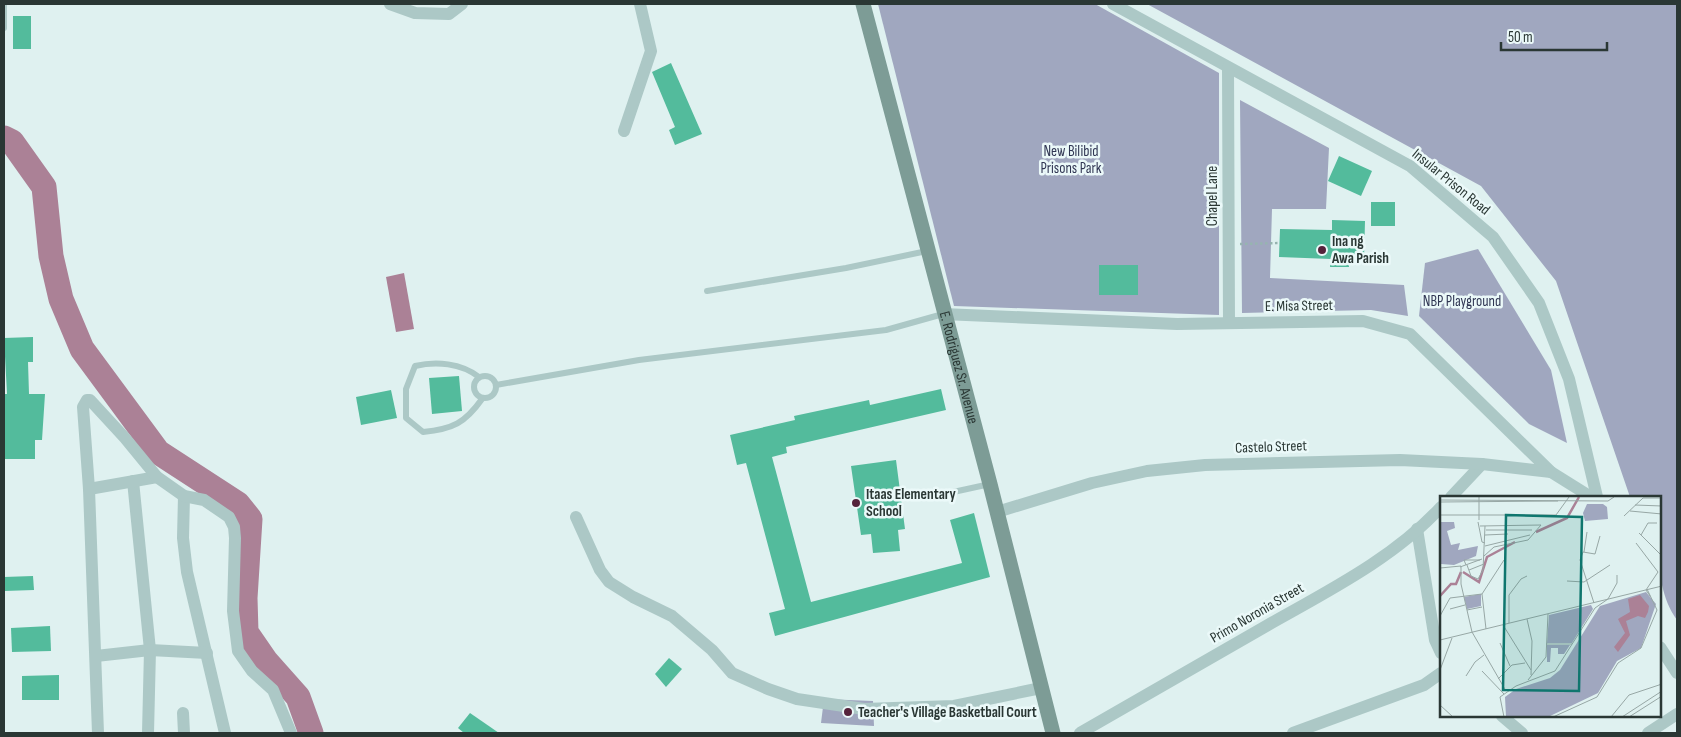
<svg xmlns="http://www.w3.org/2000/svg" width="1681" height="737" font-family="'Sofia Sans Condensed',sans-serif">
	<rect width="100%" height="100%" fill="#dff1f0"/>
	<!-- green -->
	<g fill="#a0a7bf">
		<polygon points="878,4 1095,4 1219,73 1219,315 954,306"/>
		<path d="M1147,4H1677V620C1652,585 1660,539 1660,497H1630L1556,281L1481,186Z"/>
		<polygon points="1240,100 1329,148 1326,209 1272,209 1270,278 1404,285 1408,316 1371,310 1242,313"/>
		<polygon points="1478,249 1551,370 1567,443 1529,424 1419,316 1425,263"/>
		<polygon points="824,699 873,701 874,726 821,723"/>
	</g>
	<!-- water -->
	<polygon fill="#ab8196" points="404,273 414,329 396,332 386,277"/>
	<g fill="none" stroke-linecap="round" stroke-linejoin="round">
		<!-- river -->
		<polyline stroke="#ab8196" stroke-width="25" points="4,138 12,142 44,187 51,256 61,299 82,349 158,452 238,504 250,519 245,598 246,632 266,661 298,697 311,733"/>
	</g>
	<!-- building -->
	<g fill="#53bb9c">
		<rect x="13" y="16" width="18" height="33"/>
		<polygon points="671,63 702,134 675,145 669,130 675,127 652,72"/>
		<polygon points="1339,156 1372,171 1361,196 1328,181"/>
		<rect x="1371" y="202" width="24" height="24"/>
		<polygon points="1332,220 1365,221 1364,260 1349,259 1349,267 1330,267 1331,259 1279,257 1280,229 1332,230"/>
		<rect x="1099" y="265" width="39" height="30"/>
		<polygon points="33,337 33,362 28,362 29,394 45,394 42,440 35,440 35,459 5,459 4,394 7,394 4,338"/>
		<polygon points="459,376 462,411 432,414 429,378"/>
		<polygon points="941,389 946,410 786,447 787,453 772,457 811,602 962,563 950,520 974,513 990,577 775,636 769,613 785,609 746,463 737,465 730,435 795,420 794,416 869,400 870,405"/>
		<polygon points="391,390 397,418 361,425 356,397"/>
		<polygon points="896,460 905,529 898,530 900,551 873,553 871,534 861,535 851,466"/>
		<polygon points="33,576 34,590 4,591 4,577"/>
		<polygon points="50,626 51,651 12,652 11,628"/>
		<polygon points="669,658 682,669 666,687 655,674"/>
		<polygon points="59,675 59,700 22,700 22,676"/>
		<polygon points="470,713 499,733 464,733 458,728"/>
	</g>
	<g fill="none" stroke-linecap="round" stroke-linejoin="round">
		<!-- path -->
		<polyline stroke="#96b4b0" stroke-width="2.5" stroke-dasharray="2.5 2.5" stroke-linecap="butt" points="1240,244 1280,243"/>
		<!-- lane -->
		<g stroke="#acc8c6" stroke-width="6">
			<polyline points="4,28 4,4"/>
			<polyline points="707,291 846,268 927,251"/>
			<circle cx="485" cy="387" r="11"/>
			<path d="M479,377C461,363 436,361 415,366L406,389V418L423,432C453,429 465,423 482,399"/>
			<polyline points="496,385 639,360 886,330 943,314"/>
			<polyline points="935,496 990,484"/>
		</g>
		<!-- street -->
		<g stroke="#acc8c6" stroke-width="12">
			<polyline points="390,4 415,13 449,14 462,4"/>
			<polyline points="1113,4 1410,166 1493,237 1539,303 1569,379 1597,497"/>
			<polyline points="1228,68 1229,323"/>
			<polyline points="624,131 651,51 640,4"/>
			<polyline points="943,314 1177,324 1363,321 1410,334 1551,472 1591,497"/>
			<polyline points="133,481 150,650 148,733"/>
			<polyline points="89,489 157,477"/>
			<polyline points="184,496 183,538 187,572 225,733"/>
			<polyline points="1451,497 1482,464"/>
			<polyline points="997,512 1092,483 1147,471 1205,465 1400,460 1482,464 1551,472"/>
			<polyline points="576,517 600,570 609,582 633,597 672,616 712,650 732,673 768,689 797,699 864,709 954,706 1041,688"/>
			<polyline points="1417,529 1435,640 1441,653"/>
			<polyline points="1660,647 1677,673"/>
			<polyline points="96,656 150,650 207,653"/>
			<polyline points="183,713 184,733"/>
			<polyline points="1502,716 1522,733"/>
			<polyline points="98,733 89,489 83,407 87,400 90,400 125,438 157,477 184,496 204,500 229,517 234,527 235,538 233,611 238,651 252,671 273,690 291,733"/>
			<path d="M1080,733C1143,697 1206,661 1268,625C1328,591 1394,558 1441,507"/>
			<polyline points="1293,733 1424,685 1441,673"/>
			<polyline points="1648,733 1677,714"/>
		</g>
		<!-- secondary -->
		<path stroke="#7d9c96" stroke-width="15" id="s1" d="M863,4L990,484L1053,733"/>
	</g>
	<!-- markers -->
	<g fill="#55233b" stroke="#ebf9f9" stroke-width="2">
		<circle cx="1322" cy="250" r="5"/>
		<circle cx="856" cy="503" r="5"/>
		<circle cx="848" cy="712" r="5"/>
	</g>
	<g text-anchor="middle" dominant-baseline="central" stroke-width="5" stroke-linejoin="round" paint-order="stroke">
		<!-- park labels -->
		<g font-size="15" fill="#303653" stroke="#ebf9f9">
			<text x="1071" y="151">New Bilibid<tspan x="1071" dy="17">Prisons Park</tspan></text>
			<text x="1462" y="301">NBP Playground</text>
		</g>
		<!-- street labels -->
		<g font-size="15" fill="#2a3734" stroke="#ebf9f9">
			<text transform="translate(1451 182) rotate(39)">Insular Prison Road</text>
			<text transform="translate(1212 196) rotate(-90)">Chapel Lane</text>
			<text transform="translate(1299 306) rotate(-1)">E. Misa Street</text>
			<text stroke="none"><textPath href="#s1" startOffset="376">E. Rodriguez Sr. Avenue</textPath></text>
			<text transform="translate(1271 447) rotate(-2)">Castelo Street</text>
			<text transform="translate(1257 613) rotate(-30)">Primo Noronia Street</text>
		</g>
		<!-- poi labels -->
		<g font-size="15" font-weight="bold" fill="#2a3734" stroke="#ebf9f9" text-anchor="start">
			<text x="1332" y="241">Ina ng<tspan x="1332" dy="17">Awa Parish</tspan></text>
			<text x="866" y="494">Itaas Elementary<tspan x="866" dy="17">School</tspan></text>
			<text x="858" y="712">Teacher's Village Basketball Court</text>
		</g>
	</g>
	<!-- overview -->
	<g transform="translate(1440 496)">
		<rect width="221" height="221" fill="#dff1f0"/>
		<path d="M147,8H163L167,11L168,23L145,25L143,17ZM0,26H14L15,32L7,35L11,49L20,47L18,54L38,50L36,60L14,69L1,68ZM206,96L216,108L201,152L177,165L158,197L108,221H66L65,201L76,193L110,182L120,174L160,110ZM41,98V110L27,113L24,101ZM151,109L153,113L132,147H107L109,119ZM107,149H130L124,158H118V152H111L110,166H107Z" fill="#a0a7bf"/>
		<path d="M200,99L209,110L208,116L205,122L198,120L186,125L190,139L178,156L174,151L185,137L178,123L190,116L188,103Z" fill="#ab8196"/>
		<path fill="none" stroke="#ab8196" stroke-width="2.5" d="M96,36L127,22L139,1M23,76L39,86L47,61L75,46M0,100L11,88H16L21,76"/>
		<path fill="none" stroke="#97a7a5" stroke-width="1" d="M0,4L168,5L174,1M0,6L118,5M195,9L222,10M190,15L222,18M0,19H116L129,1M184,20L203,2H222M39,24V1M38,26L42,46L45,47M40,30L101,29M46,34H92M199,37L222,60M45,39L68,38M201,39L208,27H217M196,47L218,76L206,94L210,100M45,50L90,39M144,56L147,36M44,60L54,51L88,44L101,29M26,69L24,64H40M27,69L31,80L38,83L43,74L45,30M20,71L42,63M0,72L21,70V88L32,136L66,195M29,74L44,68M127,85L144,86L170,69M154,107L140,64L143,56L155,58L160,40M10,113L25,109M27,114L42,111M0,120L10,102L42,98M87,123L92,145L91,179M69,127V99L81,83L87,80M63,129L91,174M46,133L42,98L64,64M0,144L222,90M60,147L70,170M106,148H132M0,174L12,142M42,175L64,198M26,180L35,166L44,159M58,183L72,169L85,167M88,184L106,161L108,118M0,209L13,221M64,221L60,201L76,190L115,175L155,112L168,103L177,87V79M113,221L157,201L178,167L201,152L217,114L207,93M171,221L189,199L222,188M182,221L222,195M189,221L222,200"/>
		<path fill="#0f766e" fill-opacity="0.15" stroke="#0f766e" stroke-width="2.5" d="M66,19L142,21L139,195L63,194Z"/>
		<rect width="221" height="221" fill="none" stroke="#2a3734" stroke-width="2.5"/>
	</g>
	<!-- border -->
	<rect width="1681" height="737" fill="none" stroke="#2a3734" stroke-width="10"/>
	<!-- scale -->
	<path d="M1501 42v8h106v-8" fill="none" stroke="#2a3734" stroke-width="2.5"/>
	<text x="1508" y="42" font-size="15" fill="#2a3734" stroke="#ebf9f9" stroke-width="4" paint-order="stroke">50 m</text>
</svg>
